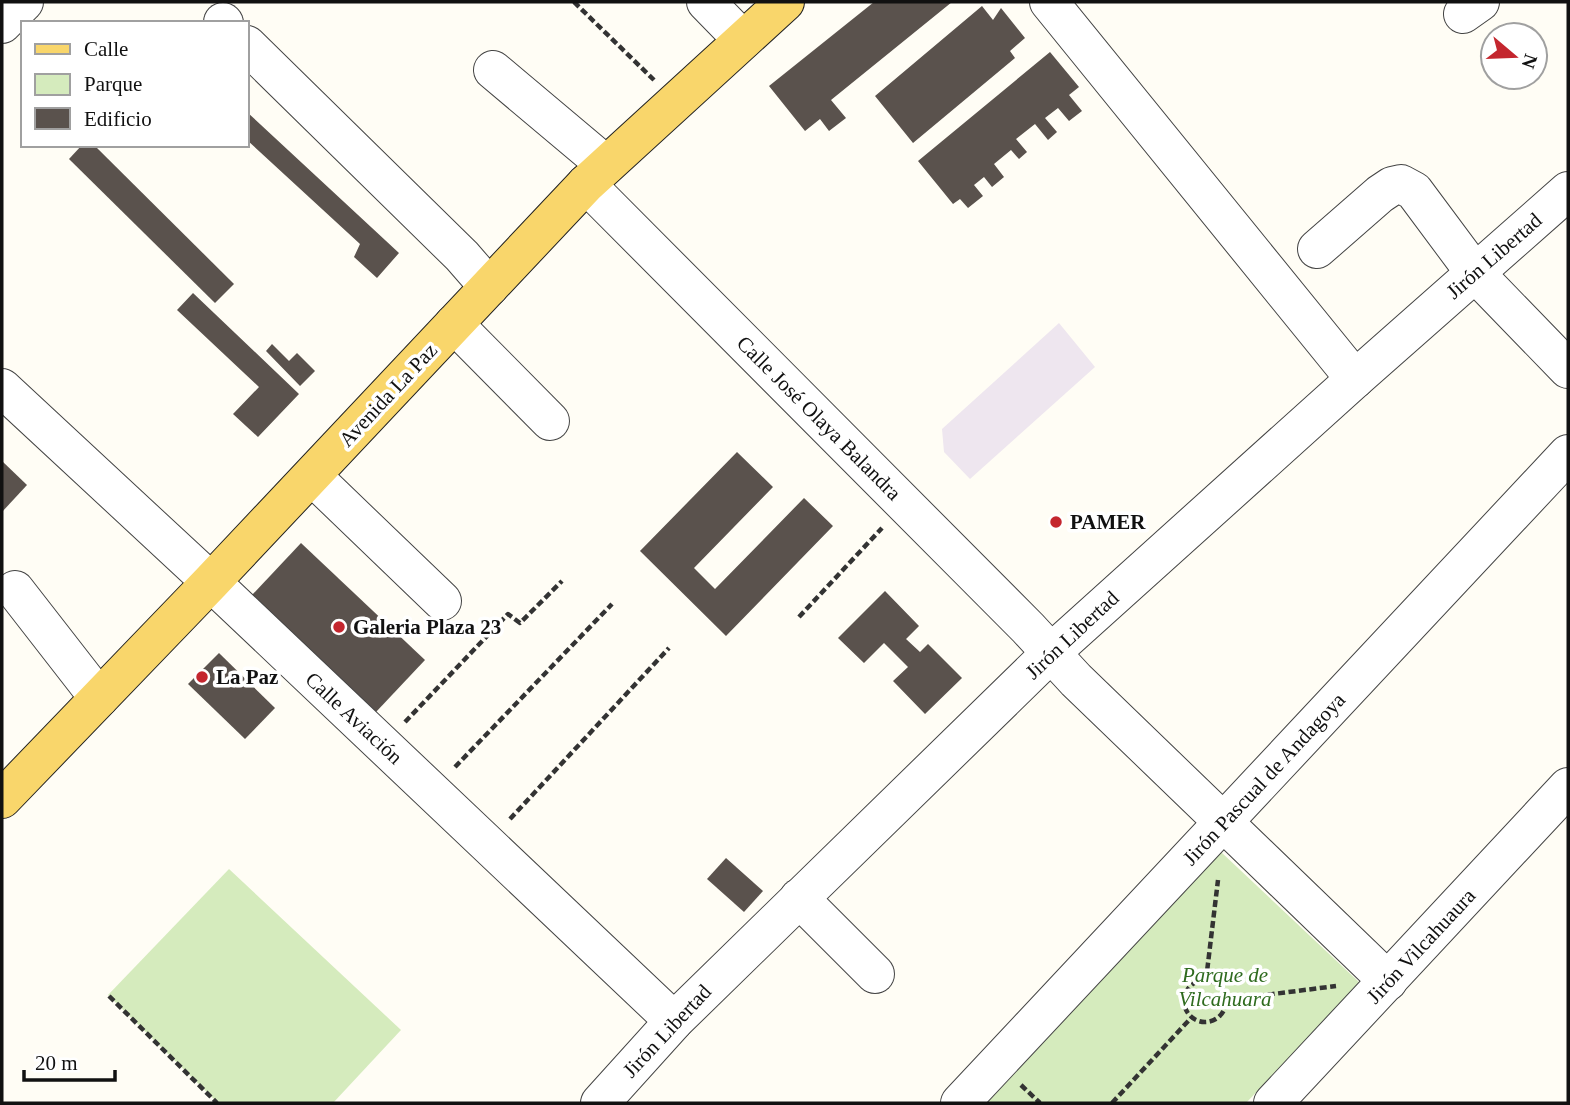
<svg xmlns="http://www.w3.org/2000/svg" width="1570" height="1105" font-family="Georgia,serif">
	<rect width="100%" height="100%" fill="#fffdf5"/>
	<!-- industrial -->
	<polygon fill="#eee6ef" points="1059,323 1095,367 970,479 944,452 942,429"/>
	<!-- green -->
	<g fill="#d5ebbd">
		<polygon points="1221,852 1360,983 1246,1103 987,1103"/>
		<polygon points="229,869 401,1030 333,1103 218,1103 108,995"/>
	</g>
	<!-- building -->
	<g fill="#5a524d">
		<polygon points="874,2 952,2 831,100 846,118 829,131 820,119 805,131 769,86"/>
		<polygon points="982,6 993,20 1001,8 1025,38 1010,51 1015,58 913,143 875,96"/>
		<polygon points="1050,52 1079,87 1069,95 1082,111 1069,121 1058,108 1045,118 1057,132 1048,140 1035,124 1016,139 1027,152 1019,159 1011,150 994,164 1004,177 992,187 984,177 974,185 983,196 968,208 960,199 953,204 918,161"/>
		<polygon points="247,112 399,253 377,278 354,257 360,244 247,140"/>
		<polygon points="82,145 94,145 234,284 215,303 69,159"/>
		<polygon points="193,293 299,394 258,437 233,414 259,387 177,310"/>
		<polygon points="272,344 289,361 297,353 315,371 300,386 266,351"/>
		<polygon points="737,452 773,487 694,568 715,589 804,498 833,526 726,636 640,551"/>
		<polygon points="2,461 27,485 2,512"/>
		<polygon points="301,543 425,660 376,712 252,595"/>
		<polygon points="885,591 919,626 906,639 920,652 928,644 962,678 925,714 893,681 908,667 884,643 864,663 838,638"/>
		<polygon points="219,653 275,708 245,739 188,684"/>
		<polygon points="726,858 763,891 744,912 707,879"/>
	</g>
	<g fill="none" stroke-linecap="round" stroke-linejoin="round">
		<defs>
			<g id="minor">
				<polyline points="706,2 743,40"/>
				<polyline points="1049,2 1355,379"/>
				<polyline points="1463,14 1480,2"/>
				<polyline points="223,22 224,23"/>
				<polyline points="2,24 24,2"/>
				<polyline points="247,45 462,256 489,287"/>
				<polyline points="493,70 606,165"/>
				<polyline points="586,184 1028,628 1076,680 1388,981"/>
				<polyline points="1317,249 1380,194 1392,186 1401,184 1414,191 1475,273 1568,369"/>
				<polyline points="454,324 550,421"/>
				<polyline points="2,388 211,582 674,1021"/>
				<polyline points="312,476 442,601"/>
				<polyline points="15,590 99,698"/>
				<polyline points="799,898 875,974"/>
				<polyline points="600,1103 674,1021 1052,652 1355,379 1568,191"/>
				<polyline points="960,1103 1568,454"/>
				<polyline points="1273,1103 1568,787"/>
			</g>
			<polyline id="major" points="2,799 211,582 586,184 785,2"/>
		</defs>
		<!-- minor casing -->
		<use href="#minor" stroke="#444" stroke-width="40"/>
		<!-- major casing -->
		<use href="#major" stroke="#222" stroke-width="40"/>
		<!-- path -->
		<g stroke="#333" stroke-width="4.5" stroke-dasharray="7 3.5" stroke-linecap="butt">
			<polyline points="574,2 654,80"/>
			<polyline points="799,617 882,528"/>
			<polyline points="405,722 508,614 520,623 562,581"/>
			<polyline points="455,767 612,604"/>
			<polyline points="510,819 669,648"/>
			<circle cx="1205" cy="1001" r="21"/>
			<polyline points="1206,980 1218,880"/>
			<polyline points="109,996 217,1103"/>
			<polyline points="1226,1000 1336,986"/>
			<polyline points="1021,1085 1040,1103"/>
			<polyline points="1112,1103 1191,1018"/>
		</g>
		<!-- minor -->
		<use href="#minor" stroke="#fff" stroke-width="38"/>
		<!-- major -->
		<use href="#major" stroke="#f9d66b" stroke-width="38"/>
	</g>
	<!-- markers -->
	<g fill="#c4262e" stroke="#fff" stroke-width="2.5">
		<circle cx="1056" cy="522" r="7"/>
		<circle cx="339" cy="627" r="7"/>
		<circle cx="202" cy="677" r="7"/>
	</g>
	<g text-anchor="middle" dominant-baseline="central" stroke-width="7" stroke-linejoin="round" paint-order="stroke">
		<!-- street labels -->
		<g font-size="21" fill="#111" stroke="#fff">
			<text transform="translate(1494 256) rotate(-41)">Jirón Libertad</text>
			<text transform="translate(388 395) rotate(-47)">Avenida La Paz</text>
			<text transform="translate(819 418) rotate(45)">Calle José Olaya Balandra</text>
			<text transform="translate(1072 635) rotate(-43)">Jirón Libertad</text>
			<text transform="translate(354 718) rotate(43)">Calle Aviación</text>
			<text transform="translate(1264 779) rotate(-47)">Jirón Pascual de Andagoya</text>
			<text transform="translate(1421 946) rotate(-47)">Jirón Vilcahuaura</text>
			<text transform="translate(667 1031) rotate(-47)">Jirón Libertad</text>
		</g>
		<!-- poi labels -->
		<g font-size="21" font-weight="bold" fill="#111" stroke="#fff" text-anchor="start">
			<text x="1070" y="522">PAMER</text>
			<text x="353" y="627">Galeria Plaza 23</text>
			<text x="216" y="677">La Paz</text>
		</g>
		<!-- park labels -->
		<g font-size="21" font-style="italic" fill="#2f6b1f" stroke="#fff">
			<text x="1225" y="975">Parque de<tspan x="1225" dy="24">Vilcahuara</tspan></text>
		</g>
	</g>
	<!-- border -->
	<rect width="1570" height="1105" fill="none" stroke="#111111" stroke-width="7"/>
	<!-- legend -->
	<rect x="21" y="21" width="228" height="126" fill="#ffffff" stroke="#a0a0a0" stroke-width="2"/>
	<rect x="35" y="44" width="35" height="10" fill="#f9d66b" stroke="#a0a0a0" stroke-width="2"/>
	<text x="84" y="56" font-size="21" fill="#111111">Calle</text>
	<rect x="35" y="74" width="35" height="21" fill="#d5ebbd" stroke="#a0a0a0" stroke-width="2"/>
	<text x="84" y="91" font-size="21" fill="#111111">Parque</text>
	<rect x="35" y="108" width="35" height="21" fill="#5a524d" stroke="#a0a0a0" stroke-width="2"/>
	<text x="84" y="126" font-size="21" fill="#111111">Edificio</text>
	<!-- north arrow -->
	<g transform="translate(1514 56) rotate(109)"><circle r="33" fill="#ffffff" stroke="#a0a0a0" stroke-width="2"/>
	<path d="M0-5L12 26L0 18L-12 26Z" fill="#c4262e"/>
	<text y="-10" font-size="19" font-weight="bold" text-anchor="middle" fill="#111111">N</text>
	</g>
	<!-- scale -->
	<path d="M24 1070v10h91v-10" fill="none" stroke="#111111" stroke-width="3.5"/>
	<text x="35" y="1070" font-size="21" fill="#111111" stroke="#ffffff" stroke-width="5" paint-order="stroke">20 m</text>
</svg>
